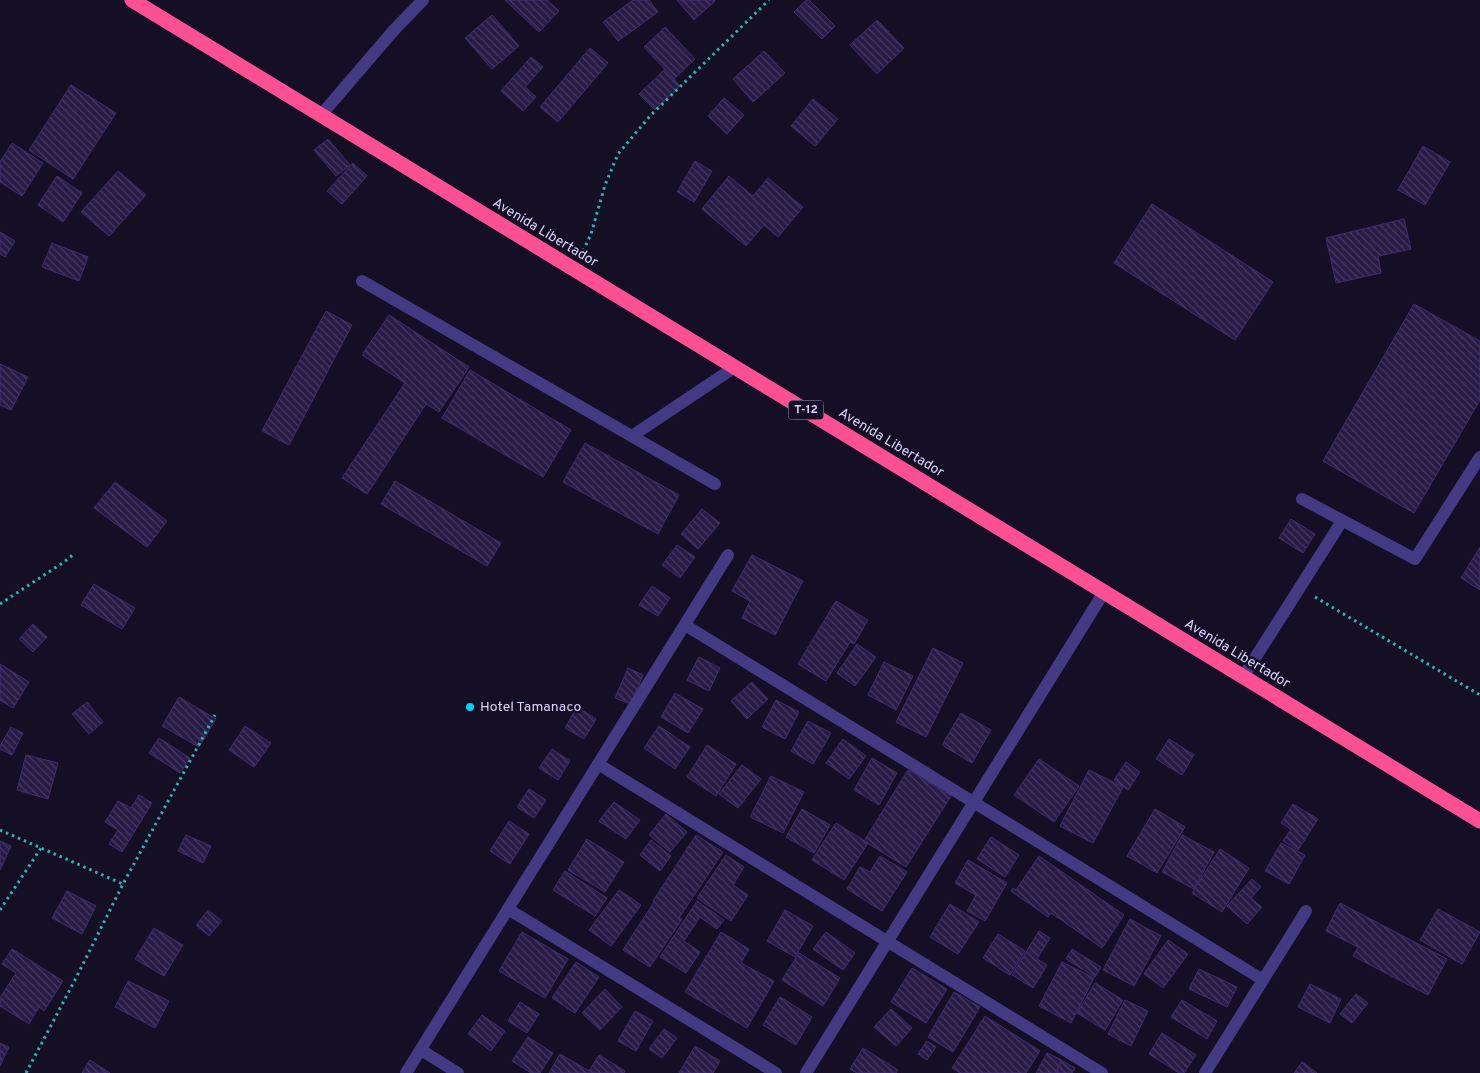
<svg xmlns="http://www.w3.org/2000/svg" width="1480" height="1073" font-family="Overpass,sans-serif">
	<defs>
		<pattern id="building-back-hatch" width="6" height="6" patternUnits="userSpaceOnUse" patternTransform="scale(1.25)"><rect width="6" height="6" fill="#271b45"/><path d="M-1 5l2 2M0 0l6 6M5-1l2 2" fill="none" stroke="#463b61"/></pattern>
	</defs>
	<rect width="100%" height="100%" fill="#140f24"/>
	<!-- building -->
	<g fill="url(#building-back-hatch)" stroke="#402d71">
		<polygon points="505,0 547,0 559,11 539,32"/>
		<polygon points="633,0 649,0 658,12 618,41 603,22"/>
		<polygon points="677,0 714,0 715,1 694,20"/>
		<polygon points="806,0 809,0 835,26 822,39 794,12"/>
		<polygon points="492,15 519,46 492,69 465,38"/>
		<polygon points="877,20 904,48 877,74 850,45"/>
		<polygon points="665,27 695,59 674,79 644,47"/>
		<polygon points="590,48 608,63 558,122 540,107"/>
		<polygon points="764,51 785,73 753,102 733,79"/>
		<polygon points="531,57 543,67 525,87 536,97 523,111 501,91"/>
		<polygon points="665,69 680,86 655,110 639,94"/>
		<polygon points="71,85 116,113 73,179 29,150"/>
		<polygon points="724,98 744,115 727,134 708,116"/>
		<polygon points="813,99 838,119 815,146 791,126"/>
		<polygon points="328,139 350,165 336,176 314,150"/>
		<polygon points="12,143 43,163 22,196 0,182 0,162"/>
		<polygon points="1423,146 1450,162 1425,205 1398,190"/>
		<polygon points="695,161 712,171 694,202 677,192"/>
		<polygon points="353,163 367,176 342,204 327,191"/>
		<polygon points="118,171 146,195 109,236 81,212"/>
		<polygon points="57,176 82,193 63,222 38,205"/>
		<polygon points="729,176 753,196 768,178 803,207 778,237 764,225 746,246 702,209"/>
		<polygon points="1152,204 1273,282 1235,340 1114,263"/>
		<polygon points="1404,219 1411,249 1378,256 1381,273 1336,283 1326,238"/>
		<polygon points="0,232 15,241 5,257 0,254"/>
		<polygon points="52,243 88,257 79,281 42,267"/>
		<polygon points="1414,304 1480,341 1480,400 1414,513 1323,461"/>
		<polygon points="326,311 352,325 289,445 262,431"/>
		<polygon points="389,315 469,367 439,412 426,404 367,494 342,478 405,383 362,355"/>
		<polygon points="0,364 28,377 11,410 0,405"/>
		<polygon points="470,370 571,430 543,477 442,418"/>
		<polygon points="585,443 679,495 658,534 563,482"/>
		<polygon points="395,481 501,543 487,566 381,504"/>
		<polygon points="115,482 167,521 147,547 94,508"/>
		<polygon points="702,509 720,523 698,549 681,534"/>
		<polygon points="1291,519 1315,534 1303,553 1279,538"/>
		<polygon points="677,545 695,557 680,578 662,565"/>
		<polygon points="1480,547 1480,590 1461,578"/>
		<polygon points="752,555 803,581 775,635 742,618 750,601 732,591"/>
		<polygon points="94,584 135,608 122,629 81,605"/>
		<polygon points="652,586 670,598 658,616 639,605"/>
		<polygon points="836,601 868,620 854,644 850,642 826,681 798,664"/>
		<polygon points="33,624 47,637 33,652 19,639"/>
		<polygon points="857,644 876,657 855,686 837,673"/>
		<polygon points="933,648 963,663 926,737 896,722"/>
		<polygon points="699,657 720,668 709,691 687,680"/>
		<polygon points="884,662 913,676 896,710 868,695"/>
		<polygon points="0,664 29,682 13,708 0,700"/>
		<polygon points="628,668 643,675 631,704 615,698"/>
		<polygon points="752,682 768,699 747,719 731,701"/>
		<polygon points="675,693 703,709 688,733 661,717"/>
		<polygon points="179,697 216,719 199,747 162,726"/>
		<polygon points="776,700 799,712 785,739 762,727"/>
		<polygon points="87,702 103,722 89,734 72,714"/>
		<polygon points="577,707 596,719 584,739 565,728"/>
		<polygon points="961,713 991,730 972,763 942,745"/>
		<polygon points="808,721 831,733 813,764 791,751"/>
		<polygon points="245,726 271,743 254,767 229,750"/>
		<polygon points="659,726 690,747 675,769 644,748"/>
		<polygon points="11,727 23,733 12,755 0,749 0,746"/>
		<polygon points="159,738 190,758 180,773 149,753"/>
		<polygon points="843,739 866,756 849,779 826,763"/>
		<polygon points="1169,739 1194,755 1182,775 1156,759"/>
		<polygon points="707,745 736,764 716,796 687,777"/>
		<polygon points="552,749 570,761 558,780 539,768"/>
		<polygon points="26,755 58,763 48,799 17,790"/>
		<polygon points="872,758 897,773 879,805 854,790"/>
		<polygon points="1039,759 1079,786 1054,822 1014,795"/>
		<polygon points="1126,762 1140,772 1128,790 1114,780"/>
		<polygon points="742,765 761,779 738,808 719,794"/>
		<polygon points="908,770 951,796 906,867 864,841"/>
		<polygon points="1089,770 1123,787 1093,843 1060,826"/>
		<polygon points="771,776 804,792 783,833 750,817"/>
		<polygon points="529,789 546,800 534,818 517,807"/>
		<polygon points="139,795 152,803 122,852 109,844 118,830 105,822 118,801 131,808"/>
		<polygon points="614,802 640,820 626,839 599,821"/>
		<polygon points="1293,804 1318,819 1298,850 1283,841 1291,829 1281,823"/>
		<polygon points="802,809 830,825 814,853 786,837"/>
		<polygon points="1155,809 1185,827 1157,873 1127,856"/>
		<polygon points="666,814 687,832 670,852 649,835"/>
		<polygon points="509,821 529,834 510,864 490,851"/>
		<polygon points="836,823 868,843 844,880 812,860"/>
		<polygon points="186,835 211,846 203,863 178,851"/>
		<polygon points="696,835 723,852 679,918 682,919 650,967 623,950 654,902 653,901"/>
		<polygon points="1182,835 1214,852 1194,889 1162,872"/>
		<polygon points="991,837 1019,855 1005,877 977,859"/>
		<polygon points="587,839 624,862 605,892 568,870"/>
		<polygon points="651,840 671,856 660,871 640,855"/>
		<polygon points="0,841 11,846 0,870"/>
		<polygon points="1281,843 1305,855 1289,884 1265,871"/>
		<polygon points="1220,849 1249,868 1222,912 1192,893"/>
		<polygon points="726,855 744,867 733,885 748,895 731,921 697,898"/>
		<polygon points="880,856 907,872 882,911 847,889 860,867 870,872"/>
		<polygon points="1039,856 1124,915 1102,948 1051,913 1048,917 1011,891 1013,888 1016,890"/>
		<polygon points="968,860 1007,883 985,921 967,911 976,895 955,883"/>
		<polygon points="565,871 607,898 595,916 553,890"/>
		<polygon points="1252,879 1261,887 1251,898 1262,907 1247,924 1227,906"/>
		<polygon points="619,890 641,905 611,946 589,930"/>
		<polygon points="67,891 96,906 82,934 52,918"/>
		<polygon points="697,901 724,920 717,929 700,917 684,941 700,952 686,973 660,957"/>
		<polygon points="1340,903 1447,959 1428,995 1353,956 1358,947 1326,931"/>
		<polygon points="950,904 979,922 958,954 930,937"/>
		<polygon points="1438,909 1480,932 1462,964 1420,940"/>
		<polygon points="208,910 222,921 209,936 196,925"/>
		<polygon points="785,910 813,926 795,957 767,941"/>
		<polygon points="1130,919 1161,936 1134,986 1103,970"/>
		<polygon points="154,928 183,945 164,976 135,959"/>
		<polygon points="1039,931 1050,938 1037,959 1047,965 1033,988 1012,975"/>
		<polygon points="522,932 568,959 545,998 499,971"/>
		<polygon points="721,932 749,949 741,963 774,981 747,1028 685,992"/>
		<polygon points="826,932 855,953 843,970 813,949"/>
		<polygon points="998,934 1025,951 1010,975 983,958"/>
		<polygon points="1168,940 1188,954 1163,988 1144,974"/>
		<polygon points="12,949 63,981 44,1011 39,1007 29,1024 0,1006 0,998 16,973 2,964"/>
		<polygon points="1072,949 1101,967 1095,977 1066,959"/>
		<polygon points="799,953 840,978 823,1006 782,980"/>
		<polygon points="576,962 599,977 575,1013 552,998"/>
		<polygon points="1062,962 1094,978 1071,1023 1039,1006"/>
		<polygon points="912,968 947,989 926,1023 891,1002"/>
		<polygon points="1199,969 1237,987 1227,1007 1189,989"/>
		<polygon points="128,981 169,1001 155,1028 115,1007"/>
		<polygon points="1095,983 1123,1000 1105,1030 1077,1013"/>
		<polygon points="1310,984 1341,999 1330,1023 1298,1007"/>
		<polygon points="605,989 622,1007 600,1030 582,1013"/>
		<polygon points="954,992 980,1007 953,1052 928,1037"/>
		<polygon points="1356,994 1368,1003 1352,1023 1340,1014"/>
		<polygon points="780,997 812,1017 796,1045 763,1025"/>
		<polygon points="1125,1000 1148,1011 1131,1046 1108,1034"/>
		<polygon points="1182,1000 1217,1021 1207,1039 1171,1017"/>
		<polygon points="520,1002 539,1014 527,1033 508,1021"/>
		<polygon points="891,1009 912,1028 896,1046 874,1027"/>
		<polygon points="635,1011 653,1021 636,1051 618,1041"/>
		<polygon points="482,1015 505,1031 491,1051 468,1034"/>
		<polygon points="985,1016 1040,1051 1026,1073 960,1073 952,1068"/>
		<polygon points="664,1029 677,1038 662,1058 649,1049"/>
		<polygon points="1162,1033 1196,1055 1184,1073 1179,1073 1149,1054"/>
		<polygon points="528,1037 553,1053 540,1073 531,1073 512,1061"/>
		<polygon points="927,1041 936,1047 927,1060 918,1054"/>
		<polygon points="0,1043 9,1047 0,1066"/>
		<polygon points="695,1046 720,1061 713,1073 679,1073"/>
		<polygon points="863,1048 898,1070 896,1073 857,1073 850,1069"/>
		<polygon points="1047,1053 1062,1060 1055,1073 1036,1073"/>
		<polygon points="560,1054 589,1071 599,1055 625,1071 624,1073 549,1073"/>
		<polygon points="90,1060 110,1073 82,1073"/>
		<polygon points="1063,1061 1075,1068 1072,1073 1056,1073"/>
		<polygon points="1302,1062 1317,1073 1294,1073"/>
	</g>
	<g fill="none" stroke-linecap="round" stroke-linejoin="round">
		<!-- path -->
		<g stroke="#30b2b5" stroke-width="3" stroke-dasharray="2.5 4" stroke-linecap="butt">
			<polyline points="583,251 591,234 605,185 618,154 650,116 769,0"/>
			<polyline points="1315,597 1480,695"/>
			<polyline points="0,604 64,562 75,553"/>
			<polyline points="0,830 123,884"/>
			<polyline points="0,910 41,848"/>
			<polyline points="26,1073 77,976 123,884 215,715"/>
		</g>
		<!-- minor -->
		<g stroke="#433a83" stroke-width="12">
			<polyline points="321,115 394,30 423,0"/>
			<polyline points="362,281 715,484"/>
			<polyline points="632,436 735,367"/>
			<polyline points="1302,499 1415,559 1480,457"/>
			<polyline points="685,625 1263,980"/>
			<polyline points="1243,677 1342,521"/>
			<polyline points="598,764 1102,1073"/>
			<polyline points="508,909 776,1073"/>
			<polyline points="421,1050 458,1073"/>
			<polyline points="406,1073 728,555"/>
			<polyline points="806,1073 1104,592"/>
			<polyline points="1205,1073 1306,911"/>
		</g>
		<!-- highway -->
		<polyline stroke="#fd5094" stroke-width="15" points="132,0 1480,821"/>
	</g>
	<!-- markers -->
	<circle fill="#03cdfa" stroke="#140f24" stroke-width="2" cx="470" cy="707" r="5"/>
	<g text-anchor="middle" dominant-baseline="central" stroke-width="5" stroke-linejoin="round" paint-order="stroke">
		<!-- shield labels -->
		<rect fill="#140f24" stroke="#9f98bd" stroke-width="1" x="788.5" y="400.5" width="35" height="19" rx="4"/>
		<g font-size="12" font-weight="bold" fill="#dbd3fe">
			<text x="806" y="410">T-12</text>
		</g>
		<!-- street labels -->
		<g font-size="14" fill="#dbd3fe" stroke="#140f24">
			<text transform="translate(545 233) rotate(31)">Avenida Libertador</text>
			<text transform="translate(891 443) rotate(31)">Avenida Libertador</text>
			<text transform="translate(1237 654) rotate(31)">Avenida Libertador</text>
		</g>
		<!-- poi labels -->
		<g font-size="14" fill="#dbd3fe" stroke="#140f24" text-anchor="start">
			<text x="480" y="707">Hotel Tamanaco</text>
		</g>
	</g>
</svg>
